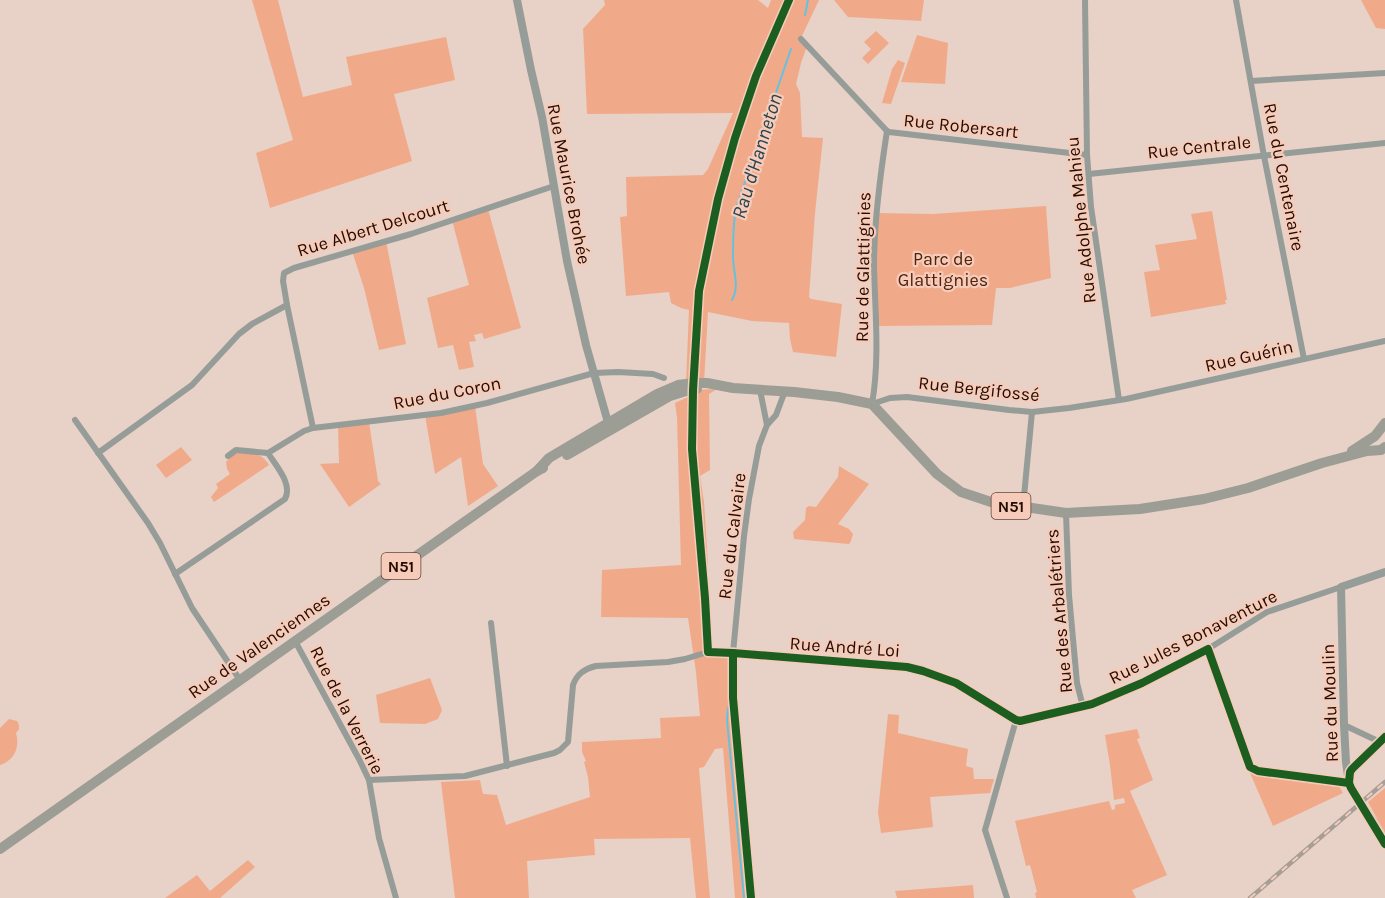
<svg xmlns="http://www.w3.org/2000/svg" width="1385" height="898" font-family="Karla,sans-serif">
	<rect width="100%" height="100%" fill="#e8d1c7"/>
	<!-- green -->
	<g fill="#f1aa89">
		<polygon points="252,0 278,0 303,97 352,85 346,57 446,37 455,80 394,94 412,161 270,208 256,153 293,140"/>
		<polygon points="604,0 758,0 768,8 771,0 819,0 801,38 807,46 801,63 796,84 800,93 802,137 823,138 815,213 809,297 811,299 842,304 836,357 793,352 790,339 789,323 752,321 708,312 704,383 686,383 689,310 681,308 671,303 669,292 626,296 620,217 627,216 626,177 703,175 708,169 733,113 587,114 583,29 605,5"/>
		<polygon points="834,0 924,0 921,21 848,17"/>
		<polygon points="1361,0 1385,0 1385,29 1376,28"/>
		<polygon points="876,31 889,43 868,64 862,58 871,49 864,42"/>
		<polygon points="917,35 948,43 945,84 901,82"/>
		<polygon points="898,60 905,63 891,104 882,103 892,69"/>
		<polygon points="1046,206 1051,278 1010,288 996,288 992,325 877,326 876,213 933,214"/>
		<polygon points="488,209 521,328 484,339 482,333 474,335 476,341 469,342 474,367 459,370 453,345 438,348 427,298 469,285 452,220"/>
		<polygon points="1212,211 1227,300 1225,300 1226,304 1151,317 1144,272 1160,270 1155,245 1197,239 1191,214"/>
		<polygon points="386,241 406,344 379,350 364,288 352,251"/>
		<polygon points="717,389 709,394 710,470 700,476 704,502 708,564 703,577 707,645 708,652 733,653 733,698 751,898 735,898 723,748 715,749 704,767 699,768 710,898 696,898 690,838 594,839 595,855 527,861 529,898 455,898 441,782 480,780 483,794 497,795 506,825 590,797 588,777 584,762 586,761 582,752 582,742 661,738 660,718 700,716 696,672 688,618 601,617 602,570 681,565 677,417 675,403 688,397 693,399 693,390"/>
		<polygon points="475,406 483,464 498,486 468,506 461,457 435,474 425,415"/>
		<polygon points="369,422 378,481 381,484 349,507 320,464 339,463 338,425"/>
		<polygon points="181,447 192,460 166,478 156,465"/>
		<path d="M240,452C254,454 261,452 269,465L214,502L211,497L218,488L216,484L230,474L227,469L226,462L235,453Z"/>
		<polygon points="839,466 869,484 838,524 849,529 853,534 851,541 849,544 794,539 793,532 805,520 806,508 809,506 816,507 838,477"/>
		<polygon points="430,678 442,710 438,719 425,724 380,723 376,695"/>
		<polygon points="888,714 899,715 898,733 968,749 966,766 973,768 974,779 994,779 990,793 930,797 933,827 881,833 878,812"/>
		<path d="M9,719L17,721L19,725V729L16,733C20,747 15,760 0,765V728Z"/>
		<polygon points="1137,729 1140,738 1137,739 1153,780 1130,791 1167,875 1132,890 1136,898 1036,898 1035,893 1037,892 1030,865 1026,866 1015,821 1109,801 1112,810 1115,809 1115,805 1125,803 1124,798 1114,800 1110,765 1105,735"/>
		<polygon points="1256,772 1338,784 1343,793 1273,826 1250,773"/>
		<polygon points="1385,788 1385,833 1368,802"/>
		<polygon points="248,860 255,867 220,898 165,898 197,875 210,891"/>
		<polygon points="973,885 974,898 897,898 895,891"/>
	</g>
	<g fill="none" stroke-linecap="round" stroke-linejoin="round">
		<!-- stream -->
		<g stroke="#67c1dd" stroke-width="2">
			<polyline points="805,15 808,0"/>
			<path d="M732,300C740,286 733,272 733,257C733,241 733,224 736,208L791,49"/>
			<polyline points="728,708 727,720 744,898"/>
		</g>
		<!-- minor -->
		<g stroke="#969c97" stroke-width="6">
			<polyline points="1085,0 1087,155 1091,207 1119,400"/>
			<polyline points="1236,0 1264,156 1304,359"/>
			<polyline points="801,39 887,131 889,132 1087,155"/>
			<polyline points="1251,81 1385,73"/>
			<path d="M887,131C880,176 874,220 874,265C875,312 880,358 872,404L890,398L907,397L1009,410L1032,412L1069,408L1126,399L1385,341"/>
			<polyline points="1089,174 1385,143"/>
			<polyline points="760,390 767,425"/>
			<polyline points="75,420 148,523 160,543 192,608 240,680"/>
			<polyline points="313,428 287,305 283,281 284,273 294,268 411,234 554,186"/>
			<polyline points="98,453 192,385 239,334 252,324 287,305"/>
			<polyline points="228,456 236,450 268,453"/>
			<polyline points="1023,507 1032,412"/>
			<polyline points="1066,513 1069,595 1077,683 1083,707"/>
			<path d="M175,574L285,499C293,484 276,466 268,453L304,431L313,428L441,413L487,403L594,373L618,372L653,374L664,378"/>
			<polyline points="491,623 507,766"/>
			<polyline points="295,641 359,759 369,780 379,838 396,898"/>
			<polyline points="1208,649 1250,767 1258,771 1349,783"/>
			<polyline points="733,653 744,536 749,499 759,446 767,425 776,415 785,391"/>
			<polyline points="1344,725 1380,742"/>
			<path d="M369,780L465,776L554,753L560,750L568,742L573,685C577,674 584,669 596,666L668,662L685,659L708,652L733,653L907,667L923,671L956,683L1016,720L1024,721L1092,704L1142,683L1208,649L1267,612L1341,587"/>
			<polyline points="1007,898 985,830 1016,720"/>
		</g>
		<!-- tertiary -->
		<g stroke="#969c97" stroke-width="8">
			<polyline points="517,0 531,70 542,117 567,261 586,345 609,426"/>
			<polyline points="1385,572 1341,587 1344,725 1346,762 1349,783 1353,793 1373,821 1385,844"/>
			<path d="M1350,776C1353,763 1375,746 1385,737"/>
		</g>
		<!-- primary -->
		<g stroke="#9c9d95" stroke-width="10">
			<polyline points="1352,451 1375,436 1385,423"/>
			<polyline points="567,455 670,396 686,391 697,389"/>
			<polyline points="537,471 549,458 657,394 678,385 694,383 707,383 733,388 794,392 838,397 872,404 937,474 961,492 991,502 1066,513 1140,509 1204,499 1248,488 1322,463 1367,451 1381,450 1385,447"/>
			<polyline points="0,849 537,471 543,468"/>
		</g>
		<defs>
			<polyline id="rail" points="1250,898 1385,782"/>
		</defs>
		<!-- rail casing -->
		<use href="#rail" stroke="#a79e96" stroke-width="4.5"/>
		<!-- rail -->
		<use href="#rail" stroke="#f6cbb9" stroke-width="2" stroke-dasharray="7" stroke-linecap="butt"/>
		<defs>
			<g id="cycleway">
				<polyline points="789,0 756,76 735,138 718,199 699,291 693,390 692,449 705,598 708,652 733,653 907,667 923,671 956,683 1016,720 1020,721 1092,704 1142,683 1208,649 1250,767 1258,771 1349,783"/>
				<polyline points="733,653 733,698 751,898"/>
				<polyline points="1385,737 1352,769 1350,772 1349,783 1351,788 1385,844"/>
			</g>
		</defs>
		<!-- cycleway casing -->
		<use href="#cycleway" stroke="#f6cbb9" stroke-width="11"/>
		<!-- cycleway -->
		<use href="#cycleway" stroke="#1b5e20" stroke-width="8"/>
	</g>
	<g text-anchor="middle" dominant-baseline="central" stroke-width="4.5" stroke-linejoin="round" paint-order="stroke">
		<!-- shield labels -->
		<g fill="#f6cbb9" stroke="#624539" stroke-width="1.5">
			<rect x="991.5" y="493" width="39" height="26" rx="4.5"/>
			<rect x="381.5" y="553" width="39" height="26" rx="4.5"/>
		</g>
		<g font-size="16" font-weight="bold" fill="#230c02">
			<text x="1011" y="506">N51</text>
			<text x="401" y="566">N51</text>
		</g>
		<!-- street labels -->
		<g font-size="18" fill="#230c02" stroke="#f6cbb9">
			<text transform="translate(961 126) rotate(6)">Rue Robersart</text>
			<text transform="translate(1199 147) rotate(-6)">Rue Centrale</text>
			<text transform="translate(1284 177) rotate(79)">Rue du Centenaire</text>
			<text transform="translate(569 184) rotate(79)">Rue Maurice Brohée</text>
			<text transform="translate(1081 220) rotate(-96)">Rue Adolphe Mahieu</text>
			<text transform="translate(373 228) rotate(-17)">Rue Albert Delcourt</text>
			<text transform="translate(863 267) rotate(-89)">Rue de Glattignies</text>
			<text transform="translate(1249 356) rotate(-13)">Rue Guérin</text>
			<text transform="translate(979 389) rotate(6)">Rue Bergifossé</text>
			<text transform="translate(447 393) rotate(-11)">Rue du Coron</text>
			<text transform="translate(732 536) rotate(-83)">Rue du Calvaire</text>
			<text transform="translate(1059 611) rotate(-95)">Rue des Arbalétriers</text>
			<text transform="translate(1193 637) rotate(-27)">Rue Jules Bonaventure</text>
			<text transform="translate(259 646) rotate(-35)">Rue de Valenciennes</text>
			<text transform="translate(845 647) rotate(4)">Rue André Loi</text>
			<text transform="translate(1330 703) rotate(-92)">Rue du Moulin</text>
			<text transform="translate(347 710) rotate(63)">Rue de la Verrerie</text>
		</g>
		<!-- park labels -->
		<g font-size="18" fill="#50220b" stroke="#f6cbb9">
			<text x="943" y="259">Parc de<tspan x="943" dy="21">Glattignies</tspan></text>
		</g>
		<!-- water labels -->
		<g font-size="20" font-style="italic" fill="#28444f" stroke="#f6cbb9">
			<text transform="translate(757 156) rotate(-73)">Rau d'Hanneton</text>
		</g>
	</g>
</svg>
